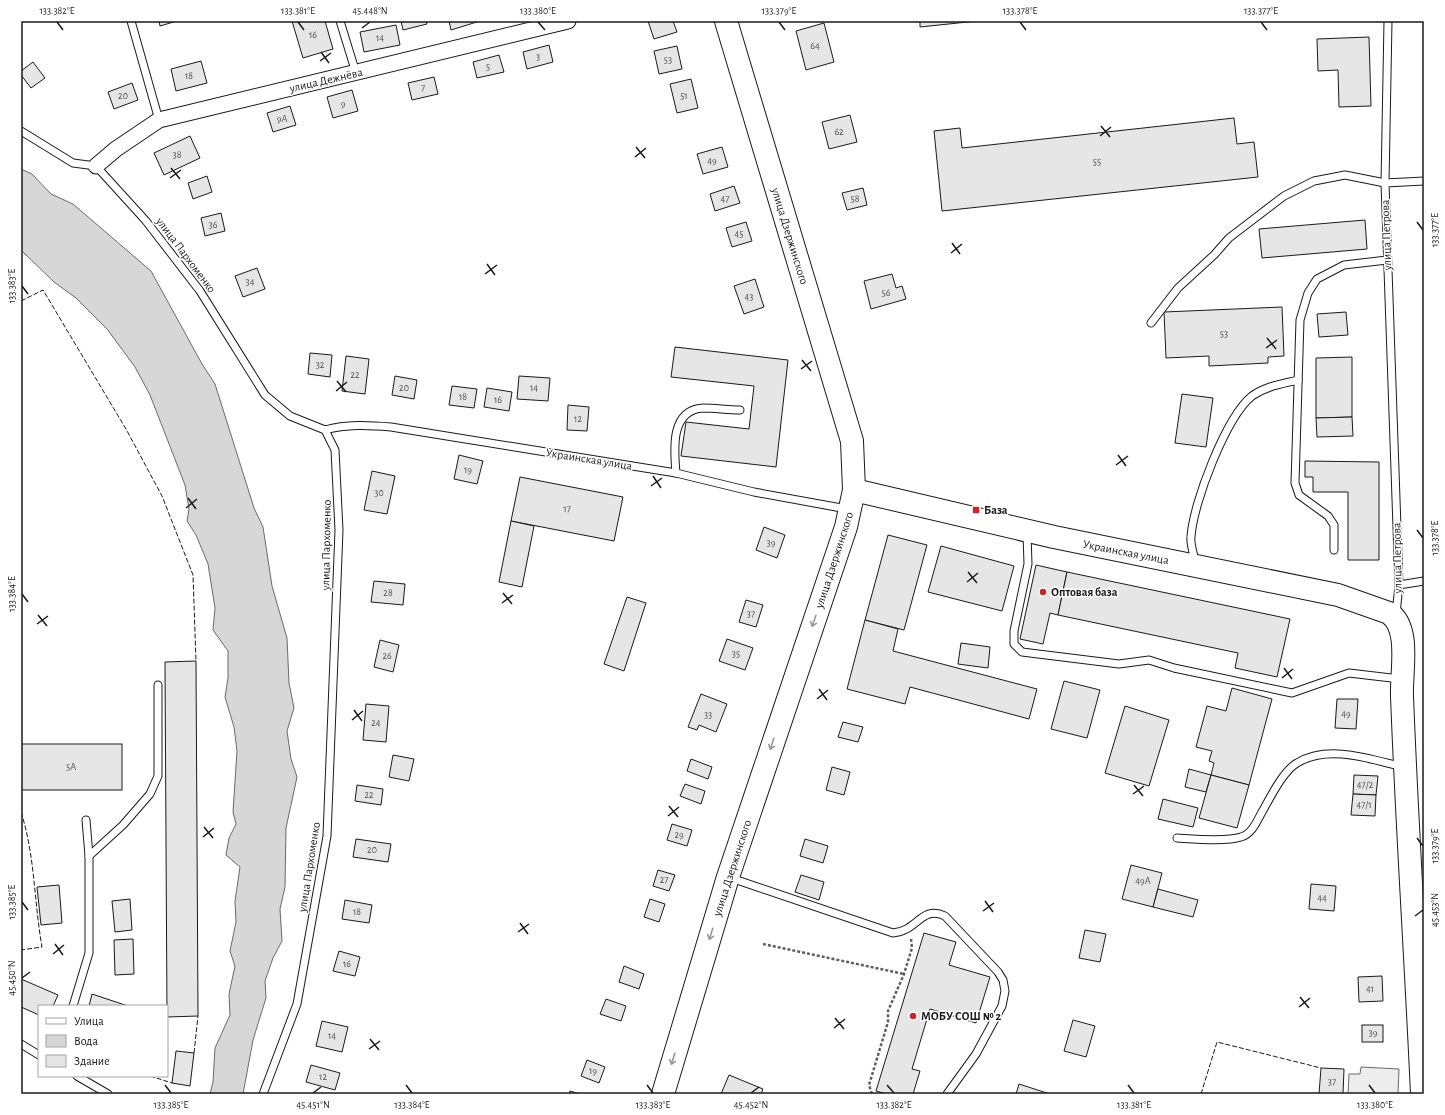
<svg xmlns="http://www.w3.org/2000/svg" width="1445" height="1115" font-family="'Alegreya Sans',sans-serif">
	<rect width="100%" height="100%" fill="#fff"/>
	<!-- built -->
	<polygon fill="#ededed" stroke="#6a6a6a" points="1361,1067 1399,1069 1398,1094 1348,1094 1349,1074 1360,1074"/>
	<!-- water -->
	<polygon fill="#d7d7d7" stroke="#6a6a6a" points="21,169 32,174 51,194 73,204 151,271 202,364 215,384 254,508 263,527 272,586 287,638 289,683 294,708 287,731 291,759 297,777 286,828 285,887 280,909 282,941 273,958 265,981 266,998 253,1040 243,1094 210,1094 213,1082 215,1048 230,1015 229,994 235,966 230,951 236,922 235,901 240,867 226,855 229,838 236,824 233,812 237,751 234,727 225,697 228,678 228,651 213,630 215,608 208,564 196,535 187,521 189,509 185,485 150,395 135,367 107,329 76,298 54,282 21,250"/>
	<!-- building -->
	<g fill="#e6e6e6" stroke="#1a1a1a">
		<polygon points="159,21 177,21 160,26"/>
		<polygon points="292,21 325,21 333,49 303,58"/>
		<polygon points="401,21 426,21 427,24 403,30"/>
		<polygon points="449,21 480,21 451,30"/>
		<polygon points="648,21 673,21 677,32 654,39"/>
		<polygon points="920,21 977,21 920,27"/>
		<polygon points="824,23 834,62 806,70 796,31"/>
		<polygon points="396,25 400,45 364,52 360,32"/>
		<polygon points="1369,37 1371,106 1339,107 1338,70 1318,71 1317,39"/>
		<polygon points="549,45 553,62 527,69 523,52"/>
		<polygon points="677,46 682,69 659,74 654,51"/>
		<polygon points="499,55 504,72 477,78 473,62"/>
		<polygon points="201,61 207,83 176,91 171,69"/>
		<polygon points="33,62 45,78 31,88 21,75 21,71"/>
		<polygon points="434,77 438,94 412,100 408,83"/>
		<polygon points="691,79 698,108 677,113 670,84"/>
		<polygon points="132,83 138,100 114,109 108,92"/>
		<polygon points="352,90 358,111 333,118 327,97"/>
		<polygon points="290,106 296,125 273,132 267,113"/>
		<polygon points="850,115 857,142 829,149 822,122"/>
		<polygon points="1234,118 1237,144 1254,142 1258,177 942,211 934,131 960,128 962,148"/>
		<polygon points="190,136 200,158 164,175 154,153"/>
		<polygon points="722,147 728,167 703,174 697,154"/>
		<polygon points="207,176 212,192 193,199 188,183"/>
		<polygon points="734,186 740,203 715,211 710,194"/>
		<polygon points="863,188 867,205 847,210 842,193"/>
		<polygon points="221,213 225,231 205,236 201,218"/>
		<polygon points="1365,220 1367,249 1262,258 1259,229"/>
		<polygon points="746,222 752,241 732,247 726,228"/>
		<polygon points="257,268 265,289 243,297 235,276"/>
		<polygon points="892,274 896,288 902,286 906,299 871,309 864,281"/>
		<polygon points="755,279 764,307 744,314 734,286"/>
		<polygon points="1282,307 1284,356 1268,357 1268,363 1209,366 1209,356 1166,358 1164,312"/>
		<polygon points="1346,312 1348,335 1319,337 1317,314"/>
		<polygon points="675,347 788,360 776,467 681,456 686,422 749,429 754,386 671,377"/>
		<polygon points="310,353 332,355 330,377 308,374"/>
		<polygon points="346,356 369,359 365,394 342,391"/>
		<polygon points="1352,357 1352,417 1316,418 1316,358"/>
		<polygon points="395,376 417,380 414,399 392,395"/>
		<polygon points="519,376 550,378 548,401 517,399"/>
		<polygon points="452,386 477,389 474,408 449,405"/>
		<polygon points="487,388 512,392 509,411 484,407"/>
		<polygon points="1182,394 1213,398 1206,447 1175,443"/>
		<polygon points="568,405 589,407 587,431 567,430"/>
		<polygon points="1352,417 1353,436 1317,437 1316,418"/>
		<polygon points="459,455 483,461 477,484 454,479"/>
		<polygon points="1305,461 1379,462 1379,560 1348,560 1348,492 1313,492 1313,477 1305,477"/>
		<polygon points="372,471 395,476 387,514 364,510"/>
		<polygon points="520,477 623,497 614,541 511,521"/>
		<polygon points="511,521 534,526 522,587 499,582"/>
		<polygon points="764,527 785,535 777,558 756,550"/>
		<polygon points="888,535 927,545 904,630 865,620"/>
		<polygon points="941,546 1014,566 1002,611 928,592"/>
		<polygon points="1036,565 1067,572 1058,615 1050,613 1043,644 1020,639"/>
		<polygon points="1067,572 1290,619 1277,677 1235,668 1238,653 1058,615"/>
		<polygon points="374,581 405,584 403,605 371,602"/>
		<polygon points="627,597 646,603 624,671 604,664"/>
		<polygon points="746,600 763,605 756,627 739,622"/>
		<polygon points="865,620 898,629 893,651 1037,689 1029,719 910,687 905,704 847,689"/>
		<polygon points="727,639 753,648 745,670 719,661"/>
		<polygon points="380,640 399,645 393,672 374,667"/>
		<polygon points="961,643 990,647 988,668 958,664"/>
		<polygon points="196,661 198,1016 167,1017 165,662"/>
		<polygon points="1064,681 1100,690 1087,738 1051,729"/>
		<polygon points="1232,688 1272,699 1249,785 1211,775 1214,763 1209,761 1212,751 1196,747 1207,706 1226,711"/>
		<polygon points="701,694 727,704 716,732 699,725 697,730 688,727"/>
		<polygon points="1337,699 1358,699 1356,729 1335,728"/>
		<polygon points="366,704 389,706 386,742 363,740"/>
		<polygon points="1125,706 1169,720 1149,786 1105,773"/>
		<polygon points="843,722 863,727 858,742 838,737"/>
		<rect x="21" y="744" width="101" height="46"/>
		<polygon points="393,755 414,759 409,781 389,777"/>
		<polygon points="691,759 712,767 708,779 687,771"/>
		<polygon points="832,767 850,772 844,795 826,790"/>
		<polygon points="1189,769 1211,775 1206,792 1185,787"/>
		<polygon points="1211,775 1249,785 1237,828 1199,818"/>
		<polygon points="1354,775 1378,776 1376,795 1353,794"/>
		<polygon points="685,784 705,791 701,804 680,796"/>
		<polygon points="357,785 383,789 381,805 355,801"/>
		<polygon points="1353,794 1376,795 1375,816 1351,815"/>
		<polygon points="1163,799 1198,808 1193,827 1158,819"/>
		<polygon points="672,824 692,830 687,846 667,840"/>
		<polygon points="356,839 391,844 388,862 353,857"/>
		<polygon points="805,839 828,846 823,863 800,856"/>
		<polygon points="1131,865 1162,873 1153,907 1122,899"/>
		<polygon points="658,870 675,875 669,891 653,886"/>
		<polygon points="801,875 824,882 819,900 795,892"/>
		<polygon points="1311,884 1336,886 1334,911 1309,909"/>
		<polygon points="59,885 62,923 41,925 37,887"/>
		<polygon points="1158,889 1198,900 1193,917 1153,907"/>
		<polygon points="130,899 132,930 115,932 112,901"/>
		<polygon points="650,899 665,904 659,922 644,917"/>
		<polygon points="345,900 372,905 369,923 342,919"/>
		<polygon points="1085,930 1106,934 1100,962 1079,958"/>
		<polygon points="924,933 956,942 949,965 990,977 976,1023 930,1009 912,1069 920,1071 913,1094 887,1094 876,1091"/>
		<polygon points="133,939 134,974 115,975 114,940"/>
		<polygon points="339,951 360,957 355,976 333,971"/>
		<polygon points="624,966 644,974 639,989 619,982"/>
		<polygon points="1382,976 1383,1001 1359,1002 1358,977"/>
		<polygon points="21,979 58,995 53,1006 39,1006 39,1015 21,1007"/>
		<polygon points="92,994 128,1006 89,1006"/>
		<polygon points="606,999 626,1006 621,1021 600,1014"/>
		<polygon points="1073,1020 1095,1026 1086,1057 1064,1051"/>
		<polygon points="322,1021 348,1027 342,1052 316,1046"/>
		<rect x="1362" y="1025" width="21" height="17"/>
		<polygon points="176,1051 194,1053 190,1086 172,1083"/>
		<polygon points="587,1060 605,1067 599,1083 581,1076"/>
		<polygon points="311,1065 340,1073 335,1090 306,1082"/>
		<polygon points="1321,1068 1344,1069 1343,1094 1319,1094"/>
		<polygon points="729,1075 763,1089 761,1094 721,1094"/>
		<polygon points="1019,1084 1050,1094 1016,1094"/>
		<polygon points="570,1091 580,1094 569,1094"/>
	</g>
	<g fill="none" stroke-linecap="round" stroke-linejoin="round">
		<defs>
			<g id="lane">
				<polyline points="131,21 159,120"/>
				<polyline points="340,21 356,73"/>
				<polyline points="1388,21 1385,183 1399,585 1396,614"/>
				<polyline points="21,131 73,163 96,166 146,221 200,291 265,395 290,416 325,430 335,450 339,530 327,836 297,1004 263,1094"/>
				<polyline points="1151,323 1178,288 1214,255 1229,238 1284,196 1314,181 1345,175 1385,183 1424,181"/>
				<path d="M325,430C347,424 368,425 391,427L676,473L754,492L847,509"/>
				<path d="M676,473C674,450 670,410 703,408C715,408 728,410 740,410"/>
				<polyline points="1027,534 1028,564 1014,631 1014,644 1022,652 1119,664 1149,660 1174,668 1292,693 1349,673 1400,679"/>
				<polyline points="1334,550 1334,525 1328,516 1299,495 1295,483 1300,320 1308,293 1317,279 1344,265 1387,260"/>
				<path d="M1196,564C1194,555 1190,545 1191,537C1193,503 1226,417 1252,396C1266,386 1282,384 1298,380"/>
				<polyline points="1399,585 1424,581"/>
				<path d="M1177,838C1194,839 1226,842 1241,837C1252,834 1257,821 1262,812C1270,798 1283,771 1297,763C1328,744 1370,759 1403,767"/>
				<polyline points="89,856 123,825 150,794 158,776 158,685"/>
				<path d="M731,878L893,933C918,931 921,905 945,916L998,972L1003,980L1005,991L1002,1006L976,1054L947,1094"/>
				<polyline points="73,1006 89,953 89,856 86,820"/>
				<polyline points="21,1044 39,1055"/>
				<polyline points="77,1076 108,1094"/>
			</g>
			<polyline id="street" points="96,166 116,149 159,120 568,21"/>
			<g id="primary">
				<path d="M854,490L1054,537L1338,595L1389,613C1411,628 1401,671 1402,696C1407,828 1416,961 1422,1094"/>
				<polyline points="663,1094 728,877 846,527 854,490 852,441 726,21"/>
			</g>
		</defs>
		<!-- lane casing -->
		<use href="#lane" stroke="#1a1a1a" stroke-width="9"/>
		<!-- street casing -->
		<use href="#street" stroke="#1a1a1a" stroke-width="17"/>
		<!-- primary casing -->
		<use href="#primary" stroke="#1a1a1a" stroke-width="24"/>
		<!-- path -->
		<g stroke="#5f5f5f" stroke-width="2.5" stroke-dasharray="3 2" stroke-linecap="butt">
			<polyline points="763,944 904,974"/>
			<polyline points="872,1094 869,1085 888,1022 888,1011 904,974 912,948 911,939"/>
		</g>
		<!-- lane -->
		<use href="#lane" stroke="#fff" stroke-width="7"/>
		<!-- street -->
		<use href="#street" stroke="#fff" stroke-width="15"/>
		<!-- primary -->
		<use href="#primary" stroke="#fff" stroke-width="22"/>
		<!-- fence -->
		<g stroke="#1a1a1a" stroke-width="1" stroke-dasharray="5 2" stroke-linecap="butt">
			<polyline points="21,301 43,290 126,429 162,496 193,575 196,661"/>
			<path d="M21,812C35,855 34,902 42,947L21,950"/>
			<polyline points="194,1053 198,1016"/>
			<polyline points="150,1076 172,1083"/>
			<polyline points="1201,1094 1217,1042 1321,1068"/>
		</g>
	</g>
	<!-- one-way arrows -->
	<defs><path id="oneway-shaft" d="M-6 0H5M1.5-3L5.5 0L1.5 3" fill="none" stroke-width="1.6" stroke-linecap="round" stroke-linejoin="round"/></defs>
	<g stroke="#989898">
		<use href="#oneway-shaft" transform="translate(814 621) rotate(109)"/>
		<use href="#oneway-shaft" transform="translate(772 744) rotate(108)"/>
		<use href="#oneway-shaft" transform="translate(711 934) rotate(107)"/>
		<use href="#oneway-shaft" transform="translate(673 1059) rotate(107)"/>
	</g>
	<!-- ticks -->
	<path fill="none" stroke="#1a1a1a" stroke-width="1.5" d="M57,22L63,30M298,22L304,30M538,22L545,30M779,22L785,30M1020,22L1026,30M1261,22L1267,30M362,28L370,22M321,52L329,63M320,61L331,53M1101,126L1110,137M1100,136L1111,127M636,147L645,158M635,157L646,148M171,168L180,179M170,178L181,170M1417,222L1423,230M952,243L960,254M951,253L962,244M487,264L495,275M485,274L497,265M22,286L28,294M1267,338L1276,349M1266,348L1277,340M802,360L811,371M801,369L812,361M337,381L346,392M336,391L347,382M1118,455L1126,466M1116,465L1128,456M653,476L661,488M651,486L662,478M188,498L196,509M186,508L197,499M1417,530L1423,538M968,572L977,583M967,582L978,573M503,593L512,604M22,594L28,602M502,603L513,595M38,615L47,626M37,624L48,616M1284,668L1292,679M1282,678L1293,669M819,689L827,700M817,699L828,690M354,710L362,721M352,720L363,711M1134,785L1143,796M1133,794L1144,786M669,806L678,817M668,816L679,807M204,827L213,838M203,837L214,828M1417,838L1423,846M985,901L993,912M22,902L28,910M983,911L994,903M1415,916L1423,910M520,923L528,934M518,932L529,924M55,944L63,955M53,954L64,945M22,978L30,972M1300,997L1309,1008M1299,1007L1310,998M835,1018L844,1029M834,1028L845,1019M370,1039L379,1050M369,1049L380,1041M165,1085L171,1093M406,1085L412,1093M647,1085L653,1093M887,1085L894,1093M1128,1085L1134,1093M1369,1085L1375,1093M313,1093L321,1087M751,1093L759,1087"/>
	<!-- markers -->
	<g fill="#c62828" stroke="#fff" stroke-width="1.5">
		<rect x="972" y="506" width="8" height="8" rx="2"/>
		<circle cx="1043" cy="592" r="4"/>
		<circle cx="913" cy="1016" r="4"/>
	</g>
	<g text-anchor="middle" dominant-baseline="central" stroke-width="3" stroke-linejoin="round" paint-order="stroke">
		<!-- number labels -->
		<g font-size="10" fill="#4d4d4d">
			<text x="313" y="35">16</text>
			<text x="380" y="38">14</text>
			<text x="815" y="46">64</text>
			<text x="538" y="57">3</text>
			<text x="668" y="60">53</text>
			<text x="488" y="67">5</text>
			<text x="189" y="76">18</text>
			<text x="423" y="88">7</text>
			<text x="123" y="96">20</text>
			<text x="684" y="96">51</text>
			<text x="343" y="104">9</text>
			<text x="282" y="119">9А</text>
			<text x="839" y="132">62</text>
			<text x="177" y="155">38</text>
			<text x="712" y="161">49</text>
			<text x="1097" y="162">55</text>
			<text x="725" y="199">47</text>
			<text x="855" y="199">58</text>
			<text x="213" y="225">36</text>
			<text x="739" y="234">45</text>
			<text x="250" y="282">34</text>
			<text x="886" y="293">56</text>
			<text x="749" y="297">43</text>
			<text x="1224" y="334">53</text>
			<text x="320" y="365">32</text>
			<text x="355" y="375">22</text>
			<text x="404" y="388">20</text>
			<text x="534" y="388">14</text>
			<text x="463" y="397">18</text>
			<text x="498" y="400">16</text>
			<text x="578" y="419">12</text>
			<text x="468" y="470">19</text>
			<text x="379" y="493">30</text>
			<text x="567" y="509">17</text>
			<text x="771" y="543">39</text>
			<text x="388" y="593">28</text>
			<text x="751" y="614">37</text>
			<text x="736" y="654">35</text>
			<text x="387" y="656">26</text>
			<text x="1346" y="714">49</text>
			<text x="708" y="715">33</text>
			<text x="376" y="723">24</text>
			<text x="71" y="767">5А</text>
			<text x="1365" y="785">47/2</text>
			<text x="369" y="795">22</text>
			<text x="1364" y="805">47/1</text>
			<text x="679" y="835">29</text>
			<text x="372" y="850">20</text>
			<text x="664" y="880">27</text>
			<text x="1143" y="881">49А</text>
			<text x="1322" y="898">44</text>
			<text x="357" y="912">18</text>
			<text x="347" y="964">16</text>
			<text x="1370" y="989">41</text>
			<text x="1373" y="1033">39</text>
			<text x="332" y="1036">14</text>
			<text x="593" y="1071">19</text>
			<text x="323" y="1077">12</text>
			<text x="1332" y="1082">37</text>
		</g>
		<!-- street labels -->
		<g font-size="12" fill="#1a1a1a" stroke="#fff">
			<text transform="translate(326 80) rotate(-13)">улица Дежнёва</text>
			<text transform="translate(1386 235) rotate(-92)">улица Петрова</text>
			<text transform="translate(790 236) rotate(73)">улица Дзержинского</text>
			<text transform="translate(186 255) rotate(53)">улица Пархоменко</text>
			<text transform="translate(589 459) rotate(9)">Украинская улица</text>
			<text transform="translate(326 545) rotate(-89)">улица Пархоменко</text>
			<text transform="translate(1126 552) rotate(11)">Украинская улица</text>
			<text transform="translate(1397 558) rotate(-91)">улица Петрова</text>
			<text transform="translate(834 560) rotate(-72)">улица Дзержинского</text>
			<text transform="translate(309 867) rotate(-81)">улица Пархоменко</text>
			<text transform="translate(732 868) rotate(-72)">улица Дзержинского</text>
		</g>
		<!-- poi labels -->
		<g font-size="12" font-weight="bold" fill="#1a1a1a" stroke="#fff" text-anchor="start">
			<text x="984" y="510">База</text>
			<text x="1051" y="592">Оптовая база</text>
			<text x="921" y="1016">МОБУ СОШ № 2</text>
		</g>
	</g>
	<!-- border -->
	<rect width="1445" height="1115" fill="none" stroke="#ffffff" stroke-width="44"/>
	<!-- legend -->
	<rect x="38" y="1005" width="130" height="72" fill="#ffffff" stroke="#a3a3a3"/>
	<rect x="46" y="1018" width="20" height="6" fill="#ffffff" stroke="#a3a3a3"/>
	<text x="74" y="1025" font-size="12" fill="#1a1a1a">Улица</text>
	<rect x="46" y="1035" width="20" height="12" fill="#d7d7d7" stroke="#a3a3a3"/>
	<text x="74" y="1045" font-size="12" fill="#1a1a1a">Вода</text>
	<rect x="46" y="1055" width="20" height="12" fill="#e6e6e6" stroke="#a3a3a3"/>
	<text x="74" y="1065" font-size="12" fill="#1a1a1a">Здание</text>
	<rect x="22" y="22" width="1401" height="1071" fill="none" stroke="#1a1a1a" stroke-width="1.5"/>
	<g font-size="10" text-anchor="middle" fill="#1a1a1a">
		<text x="57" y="14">133.382°E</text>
		<text x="298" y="14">133.381°E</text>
		<text x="370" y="14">45.448°N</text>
		<text x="538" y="14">133.380°E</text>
		<text x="779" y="14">133.379°E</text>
		<text x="1020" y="14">133.378°E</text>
		<text x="1261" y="14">133.377°E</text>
		<text transform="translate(1434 230) rotate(-90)" y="4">133.377°E</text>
		<text transform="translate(11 286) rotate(-90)" y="4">133.383°E</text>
		<text transform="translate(1434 538) rotate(-90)" y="4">133.378°E</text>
		<text transform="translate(11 594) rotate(-90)" y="4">133.384°E</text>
		<text transform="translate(1434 846) rotate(-90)" y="4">133.379°E</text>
		<text transform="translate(11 902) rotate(-90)" y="4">133.385°E</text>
		<text transform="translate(1434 910) rotate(-90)" y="4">45.453°N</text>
		<text transform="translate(11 978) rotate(-90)" y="4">45.450°N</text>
		<text x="171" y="1108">133.385°E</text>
		<text x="313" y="1108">45.451°N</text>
		<text x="412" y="1108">133.384°E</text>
		<text x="653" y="1108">133.383°E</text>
		<text x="751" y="1108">45.452°N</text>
		<text x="894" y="1108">133.382°E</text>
		<text x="1134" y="1108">133.381°E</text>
		<text x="1375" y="1108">133.380°E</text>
	</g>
</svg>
